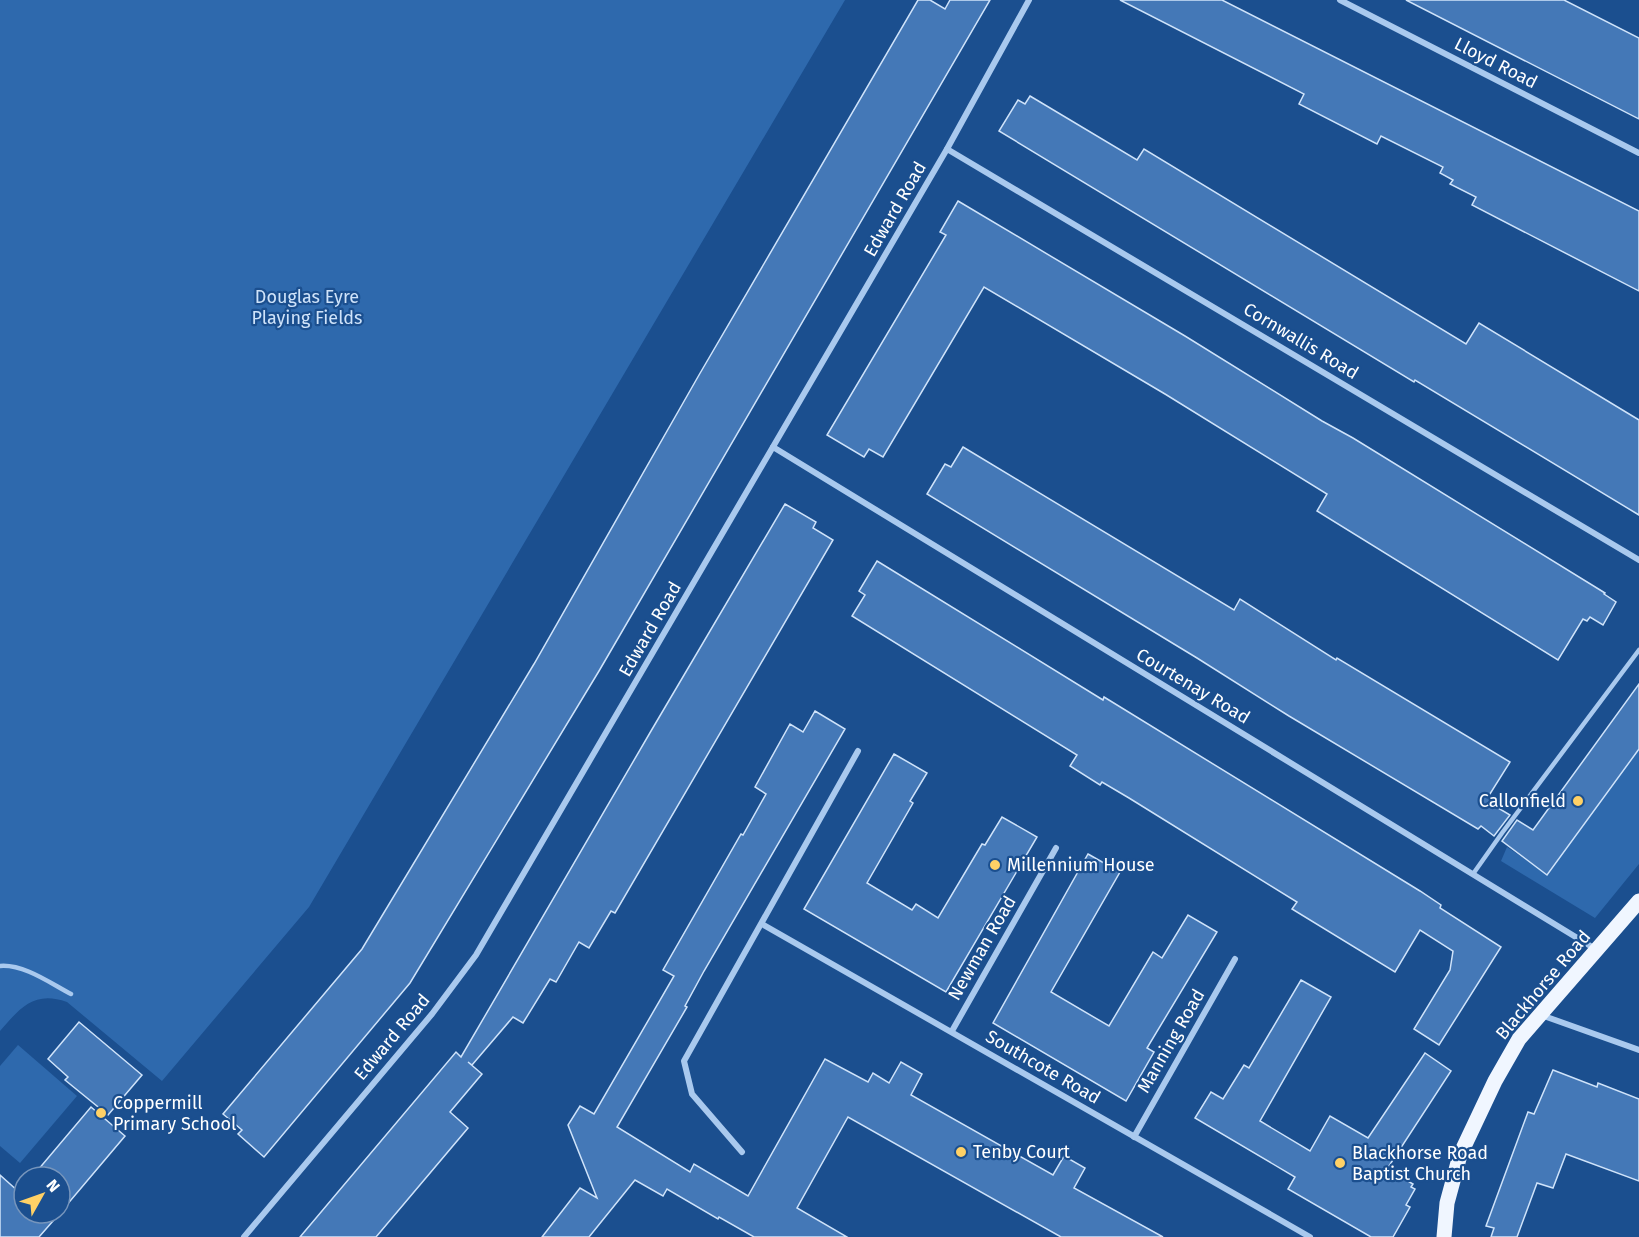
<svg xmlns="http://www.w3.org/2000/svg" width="1639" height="1237" font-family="'Fira Sans',sans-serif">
	<rect width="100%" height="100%" fill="#1b4f8f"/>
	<!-- green -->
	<g fill="#2e69ad">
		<path d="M0,0H845L309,907L162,1081L67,1002C34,990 20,1008 0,1031Z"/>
		<polygon points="1639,749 1639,864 1595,918 1501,861 1507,847 1547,874"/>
		<polygon points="18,1045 77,1096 20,1163 0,1146 0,1066"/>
	</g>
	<!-- building -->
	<g fill="#4478b7" stroke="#cfe3fa" stroke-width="1.5">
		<polygon points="918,0 930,0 945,9 950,0 990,0 599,671 410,983 264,1157 238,1134 242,1130 223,1114 362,949 534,664 699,375"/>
		<polygon points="1120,0 1222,0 1639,211 1639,291 1472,205 1476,197 1450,184 1453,180 1440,173 1443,167 1381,136 1377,144 1299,104 1304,94"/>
		<polygon points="1406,0 1564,0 1639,38 1639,119"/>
		<polygon points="1030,96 1137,160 1144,149 1466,344 1479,323 1639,420 1639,515 1415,380 1414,382 999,131 1018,100 1025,104"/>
		<polygon points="958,201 1185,336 1322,421 1353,438 1605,593 1604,594 1616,602 1603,625 1590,617 1587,621 1583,619 1558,660 1317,511 1327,494 1165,394 984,287 883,457 869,449 864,457 827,435 946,235 940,232"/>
		<polygon points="963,447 1234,610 1240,599 1336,660 1337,658 1510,762 1488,797 1495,801 1493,805 1510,815 1494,836 1481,826 1478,829 1289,716 1197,658 927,494 945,464 951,467"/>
		<polygon points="785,504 816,522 813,528 833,540 615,913 611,911 589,948 579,942 556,982 550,979 523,1023 513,1017 472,1065 468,1062 482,1074 450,1112 468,1128 376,1237 300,1237 456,1052 461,1057 651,731"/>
		<polygon points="877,561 1103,700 1104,697 1420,891 1441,905 1440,908 1501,947 1439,1045 1414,1029 1450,970 1453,951 1420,930 1395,972 1292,909 1297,902 1129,798 1102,782 1100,785 1070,766 1077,755 852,616 865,595 859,591"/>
		<polygon points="1639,684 1639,749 1547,875 1502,841 1517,820 1533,830"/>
		<polygon points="815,711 845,729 704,971 685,1006 687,1007 617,1127 690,1172 694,1164 748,1196 825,1059 868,1082 873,1073 889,1083 901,1062 922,1074 911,1095 1053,1175 1064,1156 1085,1168 1074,1188 1163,1237 1061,1237 848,1117 797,1208 847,1237 754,1237 719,1217 718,1219 667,1189 663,1196 635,1180 589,1237 542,1237 580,1188 597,1198 568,1125 580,1106 594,1114 674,976 663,970 741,834 743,835 766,794 755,787 790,724 803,732"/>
		<polygon points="894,754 927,773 910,801 913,803 867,883 912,910 916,904 938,918 982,844 985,845 1002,817 1037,837 946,992 804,909"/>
		<polygon points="1088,854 1120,872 1051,992 1109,1026 1153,952 1162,958 1188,915 1217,932 1147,1048 1154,1052 1126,1101 993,1023"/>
		<polygon points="1301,980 1331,997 1260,1121 1310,1151 1330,1116 1368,1138 1425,1053 1451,1071 1387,1169 1413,1184 1411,1187 1415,1189 1406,1205 1410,1207 1393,1237 1371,1237 1288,1189 1295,1177 1195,1118 1211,1092 1223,1099 1244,1065 1249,1068"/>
		<polygon points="79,1022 142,1075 108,1115 65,1080 68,1077 48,1059"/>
		<polygon points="1553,1070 1597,1087 1598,1083 1639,1099 1639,1181 1566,1154 1553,1188 1537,1183 1517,1237 1491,1237 1494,1228 1486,1226 1528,1112 1534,1114"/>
		<polygon points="91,1107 125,1136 60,1213 60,1177 32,1177"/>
		<polygon points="0,1175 19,1192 24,1186 24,1213 60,1213 39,1237 0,1237"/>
	</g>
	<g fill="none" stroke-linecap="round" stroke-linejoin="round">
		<!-- service -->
		<g stroke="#a9c9ee" stroke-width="4.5">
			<polyline points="1473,874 1502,833 1639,650"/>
			<path d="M0,966C24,964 50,983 71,994"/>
		</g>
		<!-- minor -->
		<g stroke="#a9c9ee" stroke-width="6">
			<polyline points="1340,0 1639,153"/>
			<polyline points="947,149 1639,560"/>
			<polyline points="773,447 1597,950"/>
			<polyline points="762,924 1310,1237"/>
			<polyline points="1541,1015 1639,1050"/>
			<polyline points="952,1031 1056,848"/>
			<polyline points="1134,1137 1235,959"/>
			<polyline points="742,1152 692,1094 684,1061 858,751"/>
			<polyline points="244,1237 432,1014 476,955 947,149 1029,0"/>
		</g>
		<!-- primary -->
		<polyline stroke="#f0f6ff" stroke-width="15" points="1444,1237 1447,1203 1460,1155 1495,1081 1519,1039 1639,901"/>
	</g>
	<!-- markers -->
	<g fill="#ffd166" stroke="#1b4f8f" stroke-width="2">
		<circle cx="1578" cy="801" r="6"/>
		<circle cx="995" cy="865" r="6"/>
		<circle cx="101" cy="1113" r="6"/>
		<circle cx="961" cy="1152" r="6"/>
		<circle cx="1340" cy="1163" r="6"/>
	</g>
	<g text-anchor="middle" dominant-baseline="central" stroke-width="4.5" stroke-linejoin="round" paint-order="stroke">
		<!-- street labels -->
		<g font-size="18" fill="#fff" stroke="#1b4f8f">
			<text transform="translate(1496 63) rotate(27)">Lloyd Road</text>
			<text transform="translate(895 209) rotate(-60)">Edward Road</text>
			<text transform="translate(1301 341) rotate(31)">Cornwallis Road</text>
			<text transform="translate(650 629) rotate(-60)">Edward Road</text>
			<text transform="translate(1193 686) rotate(31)">Courtenay Road</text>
			<text transform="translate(982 948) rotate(-60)">Newman Road</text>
			<text transform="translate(1543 985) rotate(-50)">Blackhorse Road</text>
			<text transform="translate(392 1037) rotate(-50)">Edward Road</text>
			<text transform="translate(1171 1041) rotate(-60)">Manning Road</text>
			<text transform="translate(1043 1067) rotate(30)">Southcote Road</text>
		</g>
		<!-- park labels -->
		<g font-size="18" fill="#cfe3fa" stroke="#1b4f8f">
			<text x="307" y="297">Douglas Eyre<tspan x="307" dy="21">Playing Fields</tspan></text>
		</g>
		<!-- poi labels -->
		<g font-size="18" fill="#fff" stroke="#1b4f8f" text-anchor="start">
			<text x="1566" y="801" text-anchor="end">Callonfield</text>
			<text x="1007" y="865">Millennium House</text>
			<text x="113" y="1103">Coppermill<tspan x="113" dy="21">Primary School</tspan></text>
			<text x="973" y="1152">Tenby Court</text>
			<text x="1352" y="1153">Blackhorse Road<tspan x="1352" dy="21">Baptist Church</tspan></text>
		</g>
	</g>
	<!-- north arrow -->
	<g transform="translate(42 1195) rotate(50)"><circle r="28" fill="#1b4f8f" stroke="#7695bc" stroke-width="1.5"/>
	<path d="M0-4.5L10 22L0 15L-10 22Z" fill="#ffd166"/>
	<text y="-9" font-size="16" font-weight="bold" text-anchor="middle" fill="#ffffff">N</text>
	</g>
</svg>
